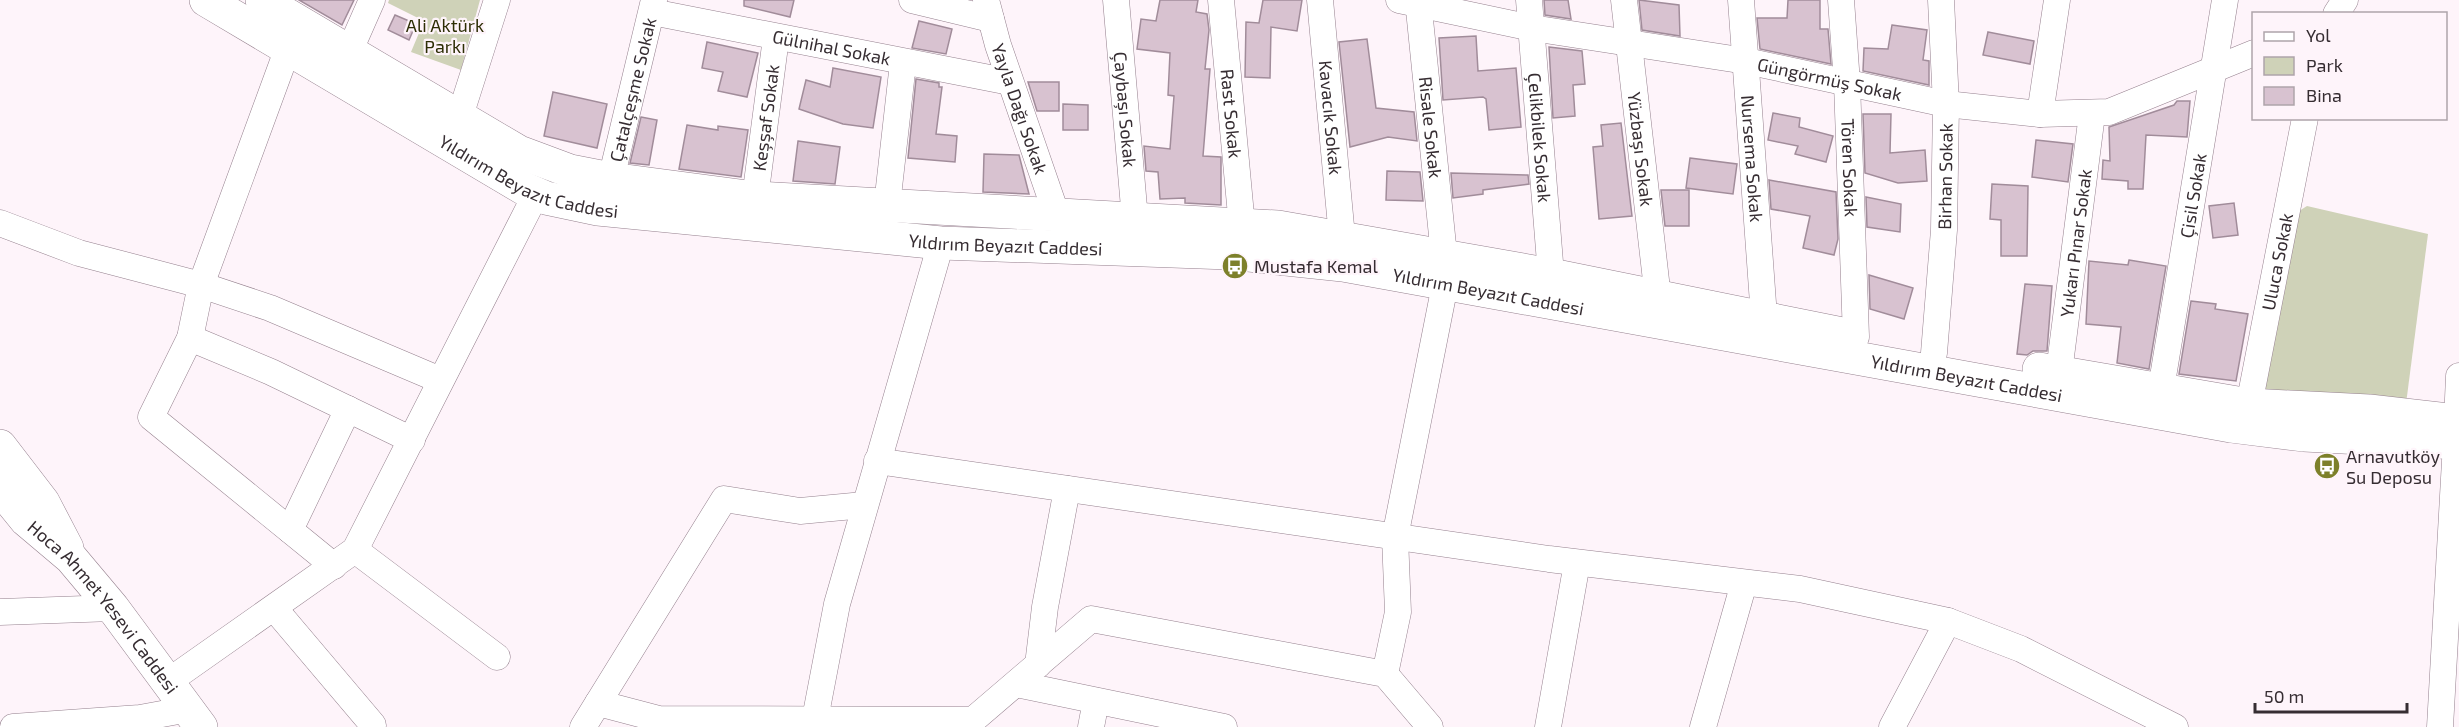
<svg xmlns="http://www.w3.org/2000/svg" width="2459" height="727" font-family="'Exo 2',sans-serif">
	<rect width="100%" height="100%" fill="#fef4fa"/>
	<!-- green -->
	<g fill="#cfd2b8">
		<polygon points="389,0 480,0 461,70 411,52 424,21 388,3"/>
		<polygon points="2307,206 2428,234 2406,404 2262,395 2299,211"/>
	</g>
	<!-- building -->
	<g fill="#d8c2d0" stroke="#a18c9a" stroke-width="1.5">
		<polygon points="299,0 354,0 342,25"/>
		<polygon points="744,0 794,0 790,17 744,6"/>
		<polygon points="1160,0 1198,0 1196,12 1207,14 1209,30 1205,69 1210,69 1203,156 1221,157 1221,205 1185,203 1185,198 1160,199 1158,172 1146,171 1144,146 1170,149 1174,96 1168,95 1170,53 1137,49 1141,19 1156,21"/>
		<polygon points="1263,0 1302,0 1297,31 1271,27 1270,78 1245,77 1246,22 1259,23"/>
		<polygon points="1544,0 1568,0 1571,19 1545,15"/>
		<polygon points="1639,0 1679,5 1680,36 1642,30"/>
		<polygon points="1788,0 1820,0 1820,29 1828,29 1831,64 1760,49 1757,18 1787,18"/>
		<polygon points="395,15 416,24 409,40 388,30"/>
		<polygon points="919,21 952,29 946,54 912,48"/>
		<polygon points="1892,25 1927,30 1923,60 1929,61 1929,85 1863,71 1864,48 1888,49"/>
		<polygon points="1988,32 2034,41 2030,64 1983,55"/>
		<polygon points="1476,36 1478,71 1516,68 1521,127 1489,130 1486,99 1483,97 1443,100 1439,38"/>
		<polygon points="1367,39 1376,108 1414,112 1417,141 1388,137 1350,147 1339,42"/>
		<polygon points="707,42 758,53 747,97 718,91 723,72 702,68"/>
		<polygon points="1549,47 1582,51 1585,84 1573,85 1575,116 1553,118"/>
		<polygon points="833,68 881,77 873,128 843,124 799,109 806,80 830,87"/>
		<polygon points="916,79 939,83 939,87 942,87 936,134 957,136 955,162 908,158"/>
		<polygon points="1028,82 1059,82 1059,111 1037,111"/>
		<polygon points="553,92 607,104 597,148 544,136"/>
		<polygon points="2177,101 2190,101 2187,137 2146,135 2143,189 2128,189 2128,181 2102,179 2103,160 2110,161 2109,127 2174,105"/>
		<polygon points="1063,104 1088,105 1088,130 1063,130"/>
		<polygon points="1773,113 1800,118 1799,127 1833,136 1826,162 1795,154 1798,146 1768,140"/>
		<polygon points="1863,114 1891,114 1890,153 1925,150 1927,181 1898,183 1865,173"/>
		<polygon points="641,117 657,120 649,165 630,163"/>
		<polygon points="1621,123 1632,216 1599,219 1593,147 1603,146 1601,125"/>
		<polygon points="687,125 718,130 718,126 748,130 741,177 679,169"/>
		<polygon points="2036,140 2073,144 2068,182 2032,177"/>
		<polygon points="798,141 840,147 835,184 793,181"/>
		<polygon points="984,154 1019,155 1029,194 983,192"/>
		<polygon points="1690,158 1737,164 1733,194 1686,188"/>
		<polygon points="1387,171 1420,172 1423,201 1386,200"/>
		<polygon points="1451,173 1528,175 1529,184 1483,190 1483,194 1453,198"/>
		<polygon points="1769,180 1836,192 1838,239 1834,255 1803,248 1810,216 1771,209"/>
		<polygon points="1992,184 2028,186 2027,256 2001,256 2001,220 1990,219"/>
		<polygon points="1661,190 1689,190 1689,226 1665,226"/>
		<polygon points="1866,197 1901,204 1900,232 1867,227"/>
		<polygon points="2234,203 2238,235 2213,238 2209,206"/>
		<polygon points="2129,260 2166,266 2149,369 2117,363 2121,327 2086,324 2089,261 2128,265"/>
		<polygon points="1869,275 1913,288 1904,319 1870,309"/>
		<polygon points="2025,284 2052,286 2047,351 2033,351 2027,355 2017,354"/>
		<polygon points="2191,301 2216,304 2215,309 2248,314 2236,381 2179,374"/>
	</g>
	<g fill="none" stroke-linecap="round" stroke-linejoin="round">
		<defs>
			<g id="minor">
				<polyline points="912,0 991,19"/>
				<path id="s1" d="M986,0L998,45L1057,216"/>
				<path id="s2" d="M1116,0L1135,219"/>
				<path id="s3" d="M1221,0L1242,226"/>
				<path id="s4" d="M1320,0L1342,237"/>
				<path id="s5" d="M1399,0L1532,28L1746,61L1946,104L2040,114L2109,112L2254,53"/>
				<path id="s6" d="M1418,0L1444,255"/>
				<path id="s7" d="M1529,0L1551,275"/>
				<path id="s8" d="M1624,0L1658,298"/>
				<path id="s9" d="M1741,0L1764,317"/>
				<path id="s10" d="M1841,0L1847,83L1856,337"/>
				<path id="s11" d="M652,12L1010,82"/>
				<polyline points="2336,14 2345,0"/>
				<polyline points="288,48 201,285 190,338 151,417 334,566"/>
				<polyline points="350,50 372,0"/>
				<polyline points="2040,114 2057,0"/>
				<polyline points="460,116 497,0"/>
				<path id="s12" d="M611,179L654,0"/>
				<path id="s13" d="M755,198L776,38"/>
				<polyline points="887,205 903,63"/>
				<polyline points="0,223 79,253 201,285 270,308 440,380"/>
				<polyline points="190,338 271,372 412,440"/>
				<path id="s14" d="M1934,353L1944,230L1946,104L1941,0"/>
				<path id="s15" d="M2059,372L2092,114"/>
				<path id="s16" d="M2161,389L2225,0"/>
				<path id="s17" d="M2249,405L2305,118"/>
				<polyline points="2457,421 2459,376"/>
				<polyline points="877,461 1549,559 1800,589 1948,621 2021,649 2175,727"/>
				<polyline points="290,530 348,409"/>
				<polyline points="355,550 497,657"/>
				<polyline points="274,608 373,725 371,727"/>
				<polyline points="0,612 113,608"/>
				<polyline points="1038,665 1045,607 1067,489"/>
				<polyline points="1385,674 1398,612 1395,537 1445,285"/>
				<polyline points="169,681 355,550 536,194"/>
				<polyline points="1016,684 1224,727"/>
				<polyline points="598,703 659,719 973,720 1091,619 1385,674 1430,727"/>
				<polyline points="815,719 837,604 941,243"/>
				<polyline points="13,727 140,718 189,709"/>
				<polyline points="583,727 724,499 800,511 864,505"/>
				<polyline points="1091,727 1096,701"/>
				<polyline points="1548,727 1577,563"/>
				<polyline points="1703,727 1744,583"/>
				<polyline points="1892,727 1948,621"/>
				<polyline points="2440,727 2456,443"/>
			</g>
			<g id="major">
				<path id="s18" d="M206,0L523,188L546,198L598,209L941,243L1229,253L1343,265L2231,426L2304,435L2459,443"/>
				<polyline points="262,0 519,152 570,171 611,179 755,198 1278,227 1551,275 1852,336"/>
				<polyline points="2039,369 2249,405 2369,411 2448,420"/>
				<polyline points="0,446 43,502 67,548"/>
				<path id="s19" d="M0,488L26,520L71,558L113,608L201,727"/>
			</g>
		</defs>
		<!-- minor casing -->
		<use href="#minor" stroke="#95808e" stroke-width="27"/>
		<!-- major casing -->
		<use href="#major" stroke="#95808e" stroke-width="34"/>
		<!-- minor -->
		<use href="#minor" stroke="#fff" stroke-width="26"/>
		<!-- major -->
		<use href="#major" stroke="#fff" stroke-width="33"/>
	</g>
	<!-- icons -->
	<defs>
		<symbol id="bus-disc" viewBox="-11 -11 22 22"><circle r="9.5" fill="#7d802a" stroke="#fef4fa"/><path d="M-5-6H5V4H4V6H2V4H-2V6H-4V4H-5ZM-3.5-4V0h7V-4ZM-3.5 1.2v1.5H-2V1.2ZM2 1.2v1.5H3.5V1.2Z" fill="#fff"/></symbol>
	</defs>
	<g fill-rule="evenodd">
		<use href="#bus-disc" x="1220" y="251" width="30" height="30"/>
		<use href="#bus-disc" x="2312" y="451" width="30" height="30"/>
	</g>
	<g text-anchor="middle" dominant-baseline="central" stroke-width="4.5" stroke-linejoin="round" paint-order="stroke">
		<!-- park labels -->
		<g font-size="18" fill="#2d2e05" stroke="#fef4fa">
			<text x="445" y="25">Ali Aktürk<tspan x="445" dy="21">Parkı</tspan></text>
		</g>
		<!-- street labels -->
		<g font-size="18" fill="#362d32" stroke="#fef4fa">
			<text stroke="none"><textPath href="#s11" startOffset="183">Gülnihal Sokak</textPath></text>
			<text stroke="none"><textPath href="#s5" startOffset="438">Güngörmüş Sokak</textPath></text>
			<text stroke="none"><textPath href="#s12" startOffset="92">Çatalçeşme Sokak</textPath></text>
			<text stroke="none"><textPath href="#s1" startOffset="114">Yayla Dağı Sokak</textPath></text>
			<text stroke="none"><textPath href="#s2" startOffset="110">Çaybaşı Sokak</textPath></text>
			<text stroke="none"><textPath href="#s3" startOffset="114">Rast Sokak</textPath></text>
			<text stroke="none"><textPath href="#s13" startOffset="81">Keşşaf Sokak</textPath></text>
			<text stroke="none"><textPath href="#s4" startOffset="118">Kavacık Sokak</textPath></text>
			<text stroke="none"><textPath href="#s6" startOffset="128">Risale Sokak</textPath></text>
			<text stroke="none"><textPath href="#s7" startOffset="138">Çelikbilek Sokak</textPath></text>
			<text stroke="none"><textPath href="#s8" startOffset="150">Yüzbaşı Sokak</textPath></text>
			<text stroke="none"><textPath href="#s9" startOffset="159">Nursema Sokak</textPath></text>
			<text stroke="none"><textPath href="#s10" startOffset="168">Tören Sokak</textPath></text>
			<text stroke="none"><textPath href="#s18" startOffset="370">Yıldırım Beyazıt Caddesi</textPath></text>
			<text stroke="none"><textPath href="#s14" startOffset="177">Birhan Sokak</textPath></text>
			<text stroke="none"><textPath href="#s16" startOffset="196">Çisil Sokak</textPath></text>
			<text stroke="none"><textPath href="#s15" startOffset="130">Yukarı Pınar Sokak</textPath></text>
			<text stroke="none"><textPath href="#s18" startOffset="856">Yıldırım Beyazıt Caddesi</textPath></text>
			<text stroke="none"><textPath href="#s17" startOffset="146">Uluca Sokak</textPath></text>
			<text stroke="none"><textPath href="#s18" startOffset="1342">Yıldırım Beyazıt Caddesi</textPath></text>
			<text stroke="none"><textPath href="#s18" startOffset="1828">Yıldırım Beyazıt Caddesi</textPath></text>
			<text stroke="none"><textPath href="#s19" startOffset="158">Hoca Ahmet Yesevi Caddesi</textPath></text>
		</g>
		<!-- poi labels -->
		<g font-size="18" fill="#362d32" stroke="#fef4fa" text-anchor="start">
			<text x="1254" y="266">Mustafa Kemal</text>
			<text x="2346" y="456">Arnavutköy<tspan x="2346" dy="21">Su Deposu</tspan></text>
		</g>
	</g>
	<!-- legend -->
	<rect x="2252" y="12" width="195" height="108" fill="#fef4fa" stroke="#aea4aa" stroke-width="1.5"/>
	<rect x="2264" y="32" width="30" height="9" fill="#ffffff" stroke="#aea4aa" stroke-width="1.5"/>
	<text x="2306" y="42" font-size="18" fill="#362d32">Yol</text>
	<rect x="2264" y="57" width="30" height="18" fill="#cfd2b8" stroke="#aea4aa" stroke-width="1.5"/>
	<text x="2306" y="72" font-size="18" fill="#362d32">Park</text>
	<rect x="2264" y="87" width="30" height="18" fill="#d8c2d0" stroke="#aea4aa" stroke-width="1.5"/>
	<text x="2306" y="102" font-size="18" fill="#362d32">Bina</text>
	<!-- scale -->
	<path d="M2255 703v9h152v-9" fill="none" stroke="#362d32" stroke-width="3"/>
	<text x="2264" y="703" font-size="18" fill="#362d32" stroke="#fef4fa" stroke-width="4.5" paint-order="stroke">50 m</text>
</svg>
